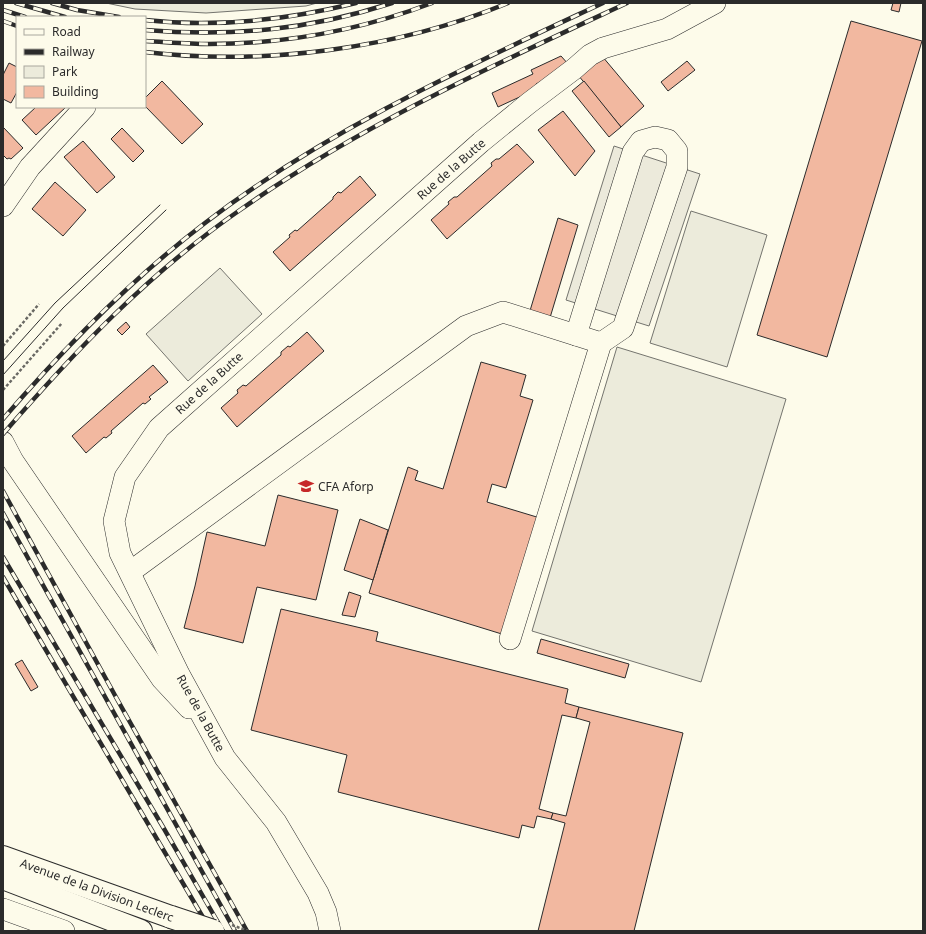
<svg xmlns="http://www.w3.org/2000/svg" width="926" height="934" font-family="'Noto Sans',sans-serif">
	<rect width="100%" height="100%" fill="#fdfbea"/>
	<!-- green -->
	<g fill="#ecebdb" stroke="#74746e">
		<polygon points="106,3 317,3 306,6 206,13 135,9"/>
		<polygon points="691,211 767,235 727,367 650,343"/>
		<polygon points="220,268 262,314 188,381 146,334"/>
		<polygon points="617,347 786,399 701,682 532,631"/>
	</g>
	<!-- parking -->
	<polygon fill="#eceadb" stroke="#74746e" points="614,146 700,174 649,326 566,300"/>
	<!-- building -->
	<g fill="#f2b8a0" stroke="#2b2b2b">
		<polygon points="893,3 901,3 899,12 891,10"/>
		<polygon points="851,21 922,41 827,357 757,335"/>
		<polygon points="561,56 569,65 560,73 536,84 539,88 498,107 492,93 533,74 531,70"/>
		<polygon points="602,56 644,106 621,127 578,75"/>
		<polygon points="687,61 695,70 668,91 661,82"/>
		<polygon points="9,63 17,67 17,92 11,103 3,99 3,75"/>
		<polygon points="162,81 203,124 182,144 145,106 145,98"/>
		<polygon points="584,81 621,127 609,137 572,91"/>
		<polygon points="36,107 66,107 36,135 22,120"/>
		<polygon points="563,111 595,151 575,176 538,130"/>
		<polygon points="3,127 23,148 11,159 9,158 7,159 3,155"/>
		<polygon points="122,128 144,151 133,162 111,139"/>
		<polygon points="83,141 115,177 97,193 64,157"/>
		<polygon points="517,144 534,162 447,239 431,220 449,204 448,202 454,197 457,197 492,166 491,163 496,159 499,159"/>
		<polygon points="360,176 376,195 290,271 273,252 290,237 289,235 295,230 297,231 333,199 333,197 338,192 341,193"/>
		<polygon points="55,182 86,210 63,236 32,209"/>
		<polygon points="558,218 578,225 549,321 529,314"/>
		<polygon points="126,322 130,327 122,335 117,330"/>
		<polygon points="307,332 324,351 237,427 221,408 238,393 237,390 243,385 246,386 281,355 281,352 288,346 290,347"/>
		<polygon points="481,362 526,375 520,396 533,400 506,488 492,484 487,502 540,518 505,635 369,593 408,467 418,471 415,480 443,489"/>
		<polygon points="153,365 168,382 149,397 151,399 145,404 143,403 111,431 112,433 106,438 104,437 86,453 72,436"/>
		<polygon points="278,495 338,510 316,600 257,587 243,643 184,628 195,586 207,532 265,546"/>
		<polygon points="360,519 388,530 373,580 344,570"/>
		<polygon points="349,592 361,596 355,617 342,615"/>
		<polygon points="281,609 378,632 376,641 568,689 565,703 579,707 576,718 562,715 539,809 553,813 551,819 537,816 534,828 522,825 519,838 338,792 347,755 251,730"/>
		<polygon points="541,639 629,664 625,678 537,653"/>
		<polygon points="22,660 38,687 31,691 15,664"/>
		<polygon points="579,707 683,733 634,931 538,931 565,823 551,819 553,813 566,816 590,722 576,718"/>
	</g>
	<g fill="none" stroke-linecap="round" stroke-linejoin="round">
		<defs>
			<g id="minor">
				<polyline points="3,206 30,167 85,107"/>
				<polyline points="576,335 633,152 641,141 655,137 668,140 677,151 677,167 623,328 601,343"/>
				<polyline points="3,442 13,461 162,679 189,708"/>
				<polyline points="130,572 466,326 503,312 601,343 510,639"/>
				<polyline points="3,909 64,931"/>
				<polyline points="330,931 326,912 318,893 276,822 225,758 179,674 120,553 114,521 125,477 159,428 481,142 529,103 574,69 590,55 603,48 667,29 715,3"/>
			</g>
			<g id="major">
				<polyline points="3,857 171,917"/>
				<polyline points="3,878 141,931"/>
			</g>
		</defs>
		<!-- minor casing -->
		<use href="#minor" stroke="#2b2b2b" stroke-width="22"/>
		<!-- major casing -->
		<use href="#major" stroke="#2b2b2b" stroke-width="24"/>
		<!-- path -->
		<g stroke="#6a6964" stroke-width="2.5" stroke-dasharray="3 2" stroke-linecap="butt">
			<polyline points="3,346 39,304"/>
			<polyline points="3,390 62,323"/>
		</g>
		<!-- minor -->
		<use href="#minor" stroke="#fdfbea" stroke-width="21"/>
		<!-- major -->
		<use href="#major" stroke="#fdfbea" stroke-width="22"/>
		<!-- tram -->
		<g stroke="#2b2b2b" stroke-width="1">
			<polyline points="3,361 55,303 160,205"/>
			<polyline points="3,375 63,308 166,210"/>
		</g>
		<defs>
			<g id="rail">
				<polyline points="16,3 65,17"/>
				<polyline points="52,3 77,10 119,17"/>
				<polyline points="3,10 25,17"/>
				<path d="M145,20C216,28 287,20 356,3"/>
				<polyline points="3,21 17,26"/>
				<path d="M145,30C232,37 309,30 392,3"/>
				<path d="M145,41C166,42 188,44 209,44C285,44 361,30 432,3"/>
				<path d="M145,52C264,66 397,49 508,3"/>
				<path d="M3,419C65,347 130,280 205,223C326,130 466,67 603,3"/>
				<path d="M3,434C74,352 150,272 240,210C361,125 494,65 627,3"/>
				<polyline points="3,491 117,699 247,931"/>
				<polyline points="3,513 235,931"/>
				<polyline points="3,557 163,827 223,931"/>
				<polyline points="3,577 211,931"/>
			</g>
		</defs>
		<!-- rail casing -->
		<use href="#rail" stroke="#2b2b2b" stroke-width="4.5"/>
		<!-- rail -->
		<use href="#rail" stroke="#fdfbea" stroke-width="3" stroke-dasharray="9" stroke-linecap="butt"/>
		<defs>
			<polyline id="major-bridge" points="171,917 213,931"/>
		</defs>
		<!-- major-bridge casing -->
		<use href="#major-bridge" stroke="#2b2b2b" stroke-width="24" stroke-linecap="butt"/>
		<!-- path-bridge -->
		<polyline stroke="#6a6964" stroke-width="2.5" stroke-dasharray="3 2" stroke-linecap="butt" points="232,925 248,931"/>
		<!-- major-bridge -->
		<use href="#major-bridge" stroke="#fdfbea" stroke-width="22"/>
	</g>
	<!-- icons -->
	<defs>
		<symbol id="university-bare" viewBox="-9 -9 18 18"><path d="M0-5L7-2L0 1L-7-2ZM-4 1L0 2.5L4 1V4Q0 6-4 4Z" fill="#c62828" stroke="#fdfbea" stroke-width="2.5" paint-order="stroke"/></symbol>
	</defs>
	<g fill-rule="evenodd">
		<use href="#university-bare" x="295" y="475" width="22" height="22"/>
	</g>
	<g text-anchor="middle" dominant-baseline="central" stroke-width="3" stroke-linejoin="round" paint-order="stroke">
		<!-- street labels -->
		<g font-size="12" fill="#2b2b2b" stroke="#fdfbea">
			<text transform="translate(451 169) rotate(-41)">Rue de la Butte</text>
			<text transform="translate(209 383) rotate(-42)">Rue de la Butte</text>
			<text transform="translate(201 713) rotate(61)">Rue de la Butte</text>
			<text transform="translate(97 890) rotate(20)">Avenue de la Division Leclerc</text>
		</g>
		<!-- poi labels -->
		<g font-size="12" fill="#2b2b2b" stroke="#fdfbea" text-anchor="start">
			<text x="318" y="486">CFA Aforp</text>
		</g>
	</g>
	<!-- border -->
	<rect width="926" height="934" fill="none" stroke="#2b2b2b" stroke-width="8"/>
	<!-- legend -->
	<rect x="16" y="16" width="130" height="92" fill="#fdfbea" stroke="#a9a89e"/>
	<rect x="24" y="29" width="20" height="6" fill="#fdfbea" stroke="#a9a89e"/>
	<text x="52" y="36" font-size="12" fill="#2b2b2b">Road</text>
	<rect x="24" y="49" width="20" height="6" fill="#2b2b2b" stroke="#a9a89e"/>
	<text x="52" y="56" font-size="12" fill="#2b2b2b">Railway</text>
	<rect x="24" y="66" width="20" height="12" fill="#ecebdb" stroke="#a9a89e"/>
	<text x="52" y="76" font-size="12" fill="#2b2b2b">Park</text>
	<rect x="24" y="86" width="20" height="12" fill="#f2b8a0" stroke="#a9a89e"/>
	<text x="52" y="96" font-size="12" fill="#2b2b2b">Building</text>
</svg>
